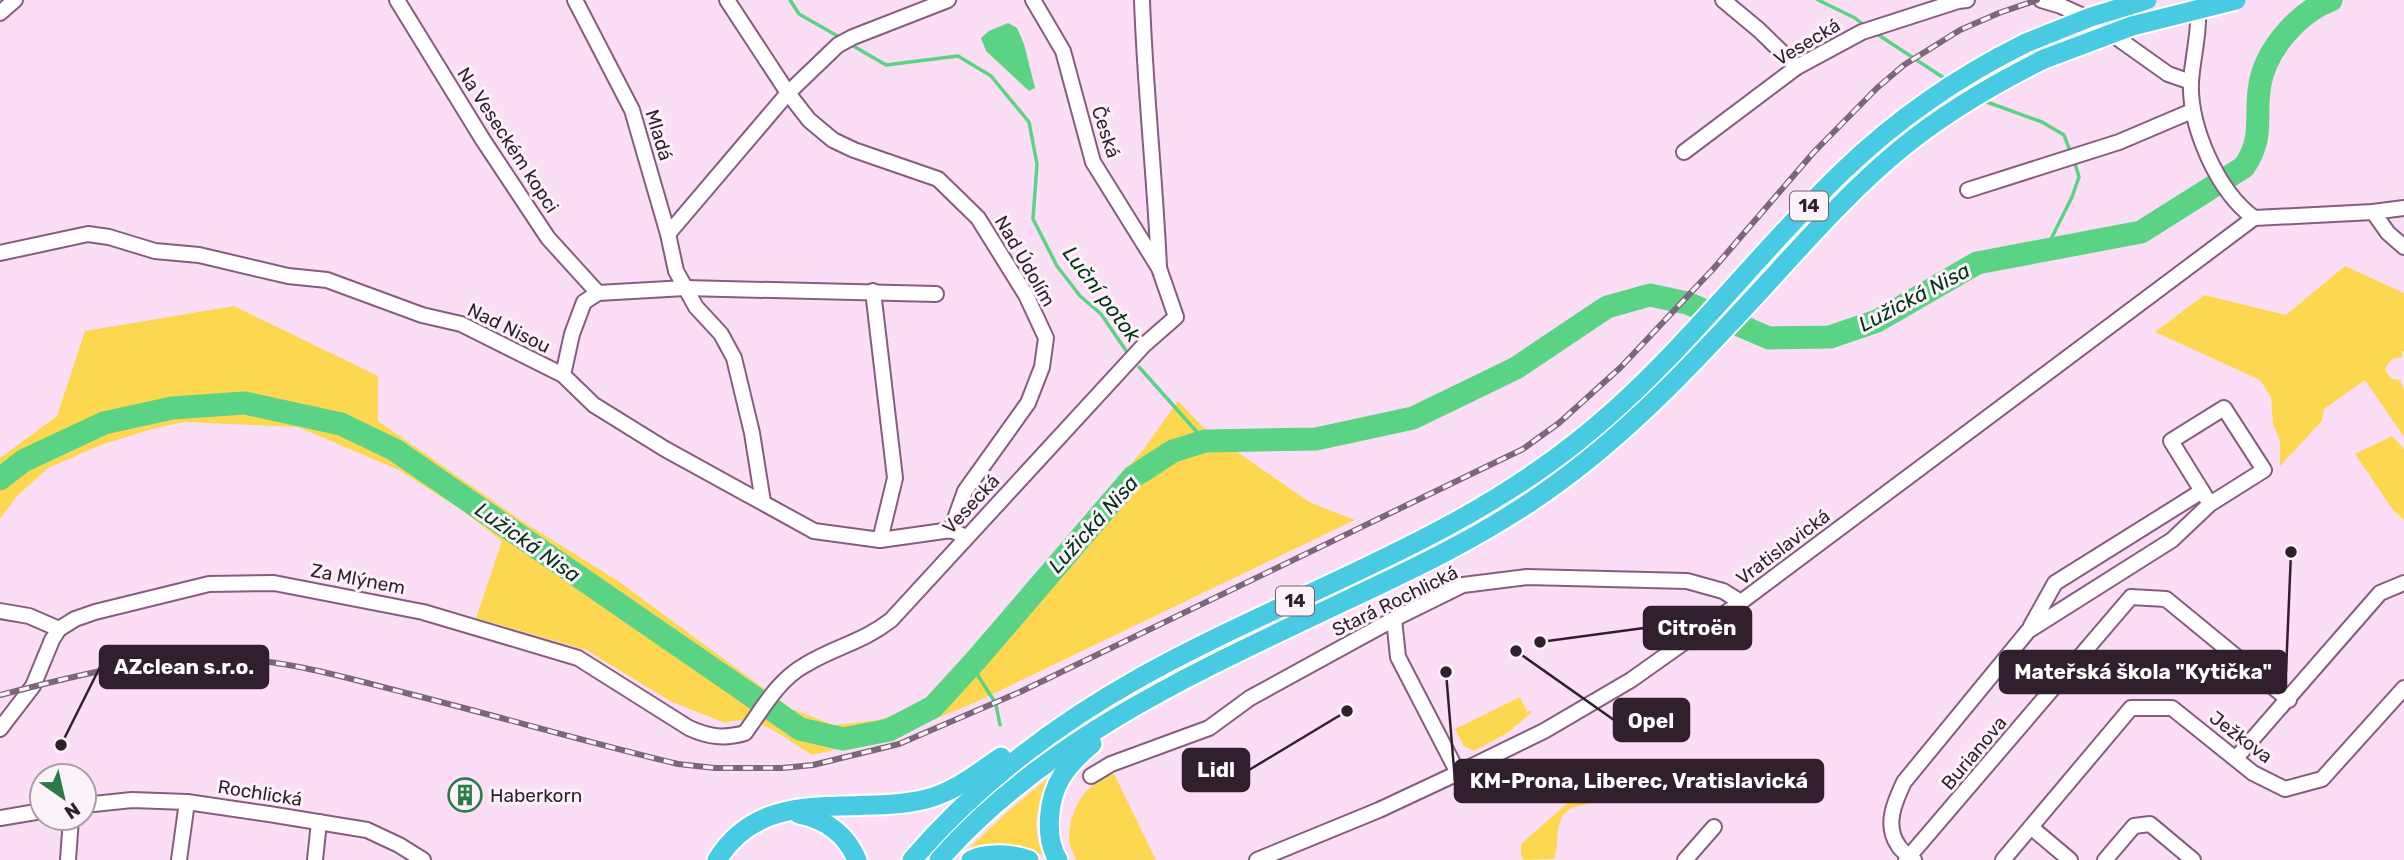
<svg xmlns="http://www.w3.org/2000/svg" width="2404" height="860" font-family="Rubik,sans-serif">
	<rect width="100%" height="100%" fill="#fbdef6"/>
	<!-- green -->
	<g fill="#fed751">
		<polygon points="2345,266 2404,293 2404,351 2402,352 2402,357 2393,359 2386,366 2386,372 2392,379 2400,380 2404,390 2404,437 2365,380 2324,409 2322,421 2280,466 2280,441 2273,424 2271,397 2260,380 2155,332 2204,295 2286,315"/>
		<path d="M234,306L378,376V421L525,523L618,581L792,709L834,725L879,720L924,704L1143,450L1178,401L1208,432L1311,503L1355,520L974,703L896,735L812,755C787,740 755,711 725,723L672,702L586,650L476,618L502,541L460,509L399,470L298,427L185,422L155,428L101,445L48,468L17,496L0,519V458L57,416L85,331Z"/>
		<polygon points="2392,436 2404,449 2404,520 2393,510 2355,454"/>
		<polygon points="1520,697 1527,712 1531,710 1532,712 1509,732 1474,751 1464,746 1455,729"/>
		<path d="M1114,774L1156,860H1076C1074,854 1069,846 1069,839C1069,810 1086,781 1114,774Z"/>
		<path d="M1048,778C1037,808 1031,825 1043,855C1019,848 990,846 965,852L1007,812Z"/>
		<path d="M1592,783L1598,788L1600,795C1589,810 1576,801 1565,813C1555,824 1559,845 1554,859L1524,860L1521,856V844L1587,786Z"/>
	</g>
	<!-- water -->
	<polygon fill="#5ad384" points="1008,23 1017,28 1024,44 1035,88 1029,91 986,51 981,38 989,31"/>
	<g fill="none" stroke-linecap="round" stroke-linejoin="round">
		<!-- stream -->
		<g stroke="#5ad384" stroke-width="3.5">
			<polyline points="790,0 799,14 841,38"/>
			<polyline points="1818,0 1855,18 1865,26"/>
			<polyline points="1874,32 1947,80"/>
			<polyline points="850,44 886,65 958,56 991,76 1029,122 1037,164 1033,219 1057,266 1080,296 1101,314 1129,355"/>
			<polyline points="1984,101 2042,122 2064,135 2070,151"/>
			<polyline points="2046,249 2072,197 2079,177 2074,160"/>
			<polyline points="1139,367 1205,441"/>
			<polyline points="976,660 978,676 995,702"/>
			<polyline points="996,705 1000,725"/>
		</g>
		<!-- river -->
		<path stroke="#5ad384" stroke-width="23" d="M0,479L23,461L104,423L172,408L245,403L341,424L395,450L800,729L843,739L889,730L933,707L976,660L1133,477L1173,451L1205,441L1316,439L1413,418L1516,368L1607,307L1650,295L1687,303L1769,338L1830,337L1877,321L1977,263L2141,232L2244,167C2265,137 2254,116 2260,84C2266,49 2299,12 2331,0"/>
		<defs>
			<g id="minor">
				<polyline points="397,0 483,140 548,238 598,293"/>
				<polyline points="575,0 632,110 668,234 676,271 696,307 721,334 734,358 752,433 763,502"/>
				<polyline points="727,0 788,93 809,120 833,140 854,150 938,179 978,218 1026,295 1046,338 1042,367 1028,403 965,491 951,530"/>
				<path d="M1142,0C1145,89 1155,178 1159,267"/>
				<polyline points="1723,0 1759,30 1797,67"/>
				<polyline points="2041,0 2061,6 2092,20 2168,74 2191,82"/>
				<path d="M2197,1C2201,27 2193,55 2191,81C2189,126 2217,191 2254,218"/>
				<polyline points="0,13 15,0"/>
				<polyline points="1684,152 1797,67 1862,32 1958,1 1967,0"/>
				<polyline points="1968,190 2119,142 2192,111"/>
				<polyline points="2373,212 2388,233 2404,247"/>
				<polyline points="2254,218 2373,212 2404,208"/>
				<polyline points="668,234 788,93 838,45 853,37 948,0"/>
				<polyline points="0,253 88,234 109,237 155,251 199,255 288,276 327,280 422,315 461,324 563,375 594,405 665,449 814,531 880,540 951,530 966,537"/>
				<polyline points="873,291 895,478 880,540"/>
				<polyline points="563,375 572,334 584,302 598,293 685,288 936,294"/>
				<polyline points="0,611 29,616 59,629"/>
				<polyline points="1394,619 1398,657 1458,773"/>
				<polyline points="2031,626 2055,583 2202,491"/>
				<path d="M0,729L33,686L52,640L59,629L75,619L95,612L209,584L274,583L423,612L578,658L689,728C709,737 724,739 745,733C763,708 778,680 805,665C834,647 863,642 891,620L1144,345L1176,317L1159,268L1093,162L1063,51L1033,0"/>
				<polyline points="2236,758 2380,593 2404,583"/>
				<polyline points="1091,776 1111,764 1209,728 1250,698 1394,619 1463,585 1527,577 1687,581 1723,591 1741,602"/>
				<polyline points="84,805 132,800 187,802 269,814 367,830 399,845 423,860"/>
				<polyline points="0,818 42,811"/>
				<polyline points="2032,828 2070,860"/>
				<polyline points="68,860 71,818"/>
				<polyline points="179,860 187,802"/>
				<polyline points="315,860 319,822"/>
				<polyline points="1257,860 1379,810 1458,773 1544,731 1631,680 1741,602 2254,218"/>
				<polyline points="1685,860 1714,827"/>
				<polyline points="1906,860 2131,597 2166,599 2289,700"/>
				<path d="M1914,860C1909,856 1901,851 1898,845C1884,825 1895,801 1904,782L2028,631L2172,540L2210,504L2264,470L2224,408L2171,441L2210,504"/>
				<polyline points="2003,860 2131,708 2172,708 2253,773 2285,789 2322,779 2404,688"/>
				<polyline points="2105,860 2134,826 2150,824 2193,860"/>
			</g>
			<g id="highway">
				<path d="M799,814C827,820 846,834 857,860"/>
				<path d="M717,860C764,783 854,817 926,799C954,792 978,773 1001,757"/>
				<path d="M912,860C976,785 1055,725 1141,677C1286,596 1447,546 1578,441C1677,363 1752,258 1843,171C1897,119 1959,76 2026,43"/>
				<path d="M939,860C1047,737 1200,670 1345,601C1413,569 1483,536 1545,492C1631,432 1701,355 1771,279C1813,233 1855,186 1903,147C1947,111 1994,84 2044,59"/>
				<path d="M971,860C988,852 1012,854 1029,860"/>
				<path d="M1058,860C1044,837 1048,798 1062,776C1070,763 1080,754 1092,744"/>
			</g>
		</defs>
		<!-- minor casing -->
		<use href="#minor" stroke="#865d7f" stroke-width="18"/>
		<!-- highway casing -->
		<use href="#highway" stroke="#fff" stroke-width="23"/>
		<!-- minor -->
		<use href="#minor" stroke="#fff" stroke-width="14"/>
		<!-- highway -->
		<use href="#highway" stroke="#48cae3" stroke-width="19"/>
		<defs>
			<path id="rail" d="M0,695C76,676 151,655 229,658C290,661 347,678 406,693C497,716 587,742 678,764L715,768H782L813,765L899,744L1020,692L1523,449L1559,423L1621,367L1714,268L1814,152L1877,88L1904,65L1960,30L1999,13L2037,0"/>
		</defs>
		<!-- rail casing -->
		<use href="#rail" stroke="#7c6679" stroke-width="6"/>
		<!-- rail -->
		<use href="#rail" stroke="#fcf2fa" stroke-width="3.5" stroke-dasharray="10" stroke-linecap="butt"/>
		<defs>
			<g id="highway-bridge">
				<polyline points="2026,43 2091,17 2147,0"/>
				<polyline points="2044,59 2132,26 2236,0"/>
			</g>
		</defs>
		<!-- highway-bridge casing -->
		<use href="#highway-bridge" stroke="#fff" stroke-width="23" stroke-linecap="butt"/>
		<!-- highway-bridge -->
		<use href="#highway-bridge" stroke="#48cae3" stroke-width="19"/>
	</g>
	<!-- icons -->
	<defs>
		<symbol id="building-ring" viewBox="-11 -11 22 22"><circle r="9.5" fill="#fcf2fa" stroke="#2d7a49" stroke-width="1.5"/><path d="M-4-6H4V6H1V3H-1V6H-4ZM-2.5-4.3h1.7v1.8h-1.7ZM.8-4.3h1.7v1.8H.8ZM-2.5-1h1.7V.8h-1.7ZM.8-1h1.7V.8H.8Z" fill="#2d7a49"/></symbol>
	</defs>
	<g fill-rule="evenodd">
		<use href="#building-ring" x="446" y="776" width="38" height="38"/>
	</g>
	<g text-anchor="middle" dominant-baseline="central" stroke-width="6" stroke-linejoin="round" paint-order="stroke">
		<!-- shield labels -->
		<g fill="#fcf2fa" stroke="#6e5e6b" stroke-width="2">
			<rect x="1790" y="191.5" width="38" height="29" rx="5"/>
			<rect x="1276" y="586.5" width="38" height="29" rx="5"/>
		</g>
		<g font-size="18" font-weight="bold" fill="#311f2e">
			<text x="1809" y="206">14</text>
			<text x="1295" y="601">14</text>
		</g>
		<!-- street labels -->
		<g font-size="19" fill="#311f2e" stroke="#fcf2fa">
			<text transform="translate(1807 42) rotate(-31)">Vesecká</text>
			<text transform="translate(1106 132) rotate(72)">Česká</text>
			<text transform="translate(659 135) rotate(73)">Mladá</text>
			<text transform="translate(508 140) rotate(57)">Na Veseckém kopci</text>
			<text transform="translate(1025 261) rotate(60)">Nad Údolím</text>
			<text transform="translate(509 328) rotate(26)">Nad Nisou</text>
			<text transform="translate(971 504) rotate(-47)">Vesecká</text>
			<text transform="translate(1783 547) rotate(-37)">Vratislavická</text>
			<text transform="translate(358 579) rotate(11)">Za Mlýnem</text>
			<text transform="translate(1395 601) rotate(-26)">Stará Rochlická</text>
			<text transform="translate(2241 737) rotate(37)">Ježkova</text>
			<text transform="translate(1974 753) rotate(-50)">Burianova</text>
			<text transform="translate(260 793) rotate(9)">Rochlická</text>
		</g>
		<!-- poi labels -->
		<g font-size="19" fill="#311f2e" stroke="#fcf2fa" text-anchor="start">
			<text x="490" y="795">Haberkorn</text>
		</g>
		<!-- water labels -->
		<g font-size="21" font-style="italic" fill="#013518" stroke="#fcf2fa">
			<text transform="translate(1102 294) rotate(53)">Luční potok</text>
			<text transform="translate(1914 297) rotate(-28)">Lužická Nisa</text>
			<text transform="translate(1093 524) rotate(-48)">Lužická Nisa</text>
			<text transform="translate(528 542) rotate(35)">Lužická Nisa</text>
		</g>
	</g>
	<!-- callouts -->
	<path fill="none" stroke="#311f2e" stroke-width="2.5" d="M1540 642L1644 628M61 745L100 667M2291 552L2286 672M1516 651L1614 720M1347 711L1249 770M1446 672L1455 781"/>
	<g fill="#311f2e" stroke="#fcf2fa" stroke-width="2.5">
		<circle cx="1540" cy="642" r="7"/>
		<circle cx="61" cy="745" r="7"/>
		<circle cx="2291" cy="552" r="7"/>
		<circle cx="1516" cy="651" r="7"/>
		<circle cx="1347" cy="711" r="7"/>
		<circle cx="1446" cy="672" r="7"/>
	</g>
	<g fill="#311f2e" stroke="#311f2e" stroke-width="2.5">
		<rect x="1644" y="607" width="107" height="42" rx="7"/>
		<rect x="100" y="646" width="168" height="42" rx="7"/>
		<rect x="2000" y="651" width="286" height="42" rx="7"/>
		<rect x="1614" y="699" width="75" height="42" rx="7"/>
		<rect x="1183" y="749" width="66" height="42" rx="7"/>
		<rect x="1455" y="760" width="368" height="42" rx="7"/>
	</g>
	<g font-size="21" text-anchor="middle" font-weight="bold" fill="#fff">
		<text x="1697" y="635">Citroën</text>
		<text x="184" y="674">AZclean s.r.o.</text>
		<text x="2143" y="679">Mateřská škola "Kytička"</text>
		<text x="1651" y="728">Opel</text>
		<text x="1216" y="777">Lidl</text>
		<text x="1639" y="788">KM-Prona, Liberec, Vratislavická</text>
	</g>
	<!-- north arrow -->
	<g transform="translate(63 797) rotate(146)"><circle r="33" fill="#fcf2fa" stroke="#ab9ea8" stroke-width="2"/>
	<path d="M0-5L12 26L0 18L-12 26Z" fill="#2d7a49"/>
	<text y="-10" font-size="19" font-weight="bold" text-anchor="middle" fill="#311f2e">N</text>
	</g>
</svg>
